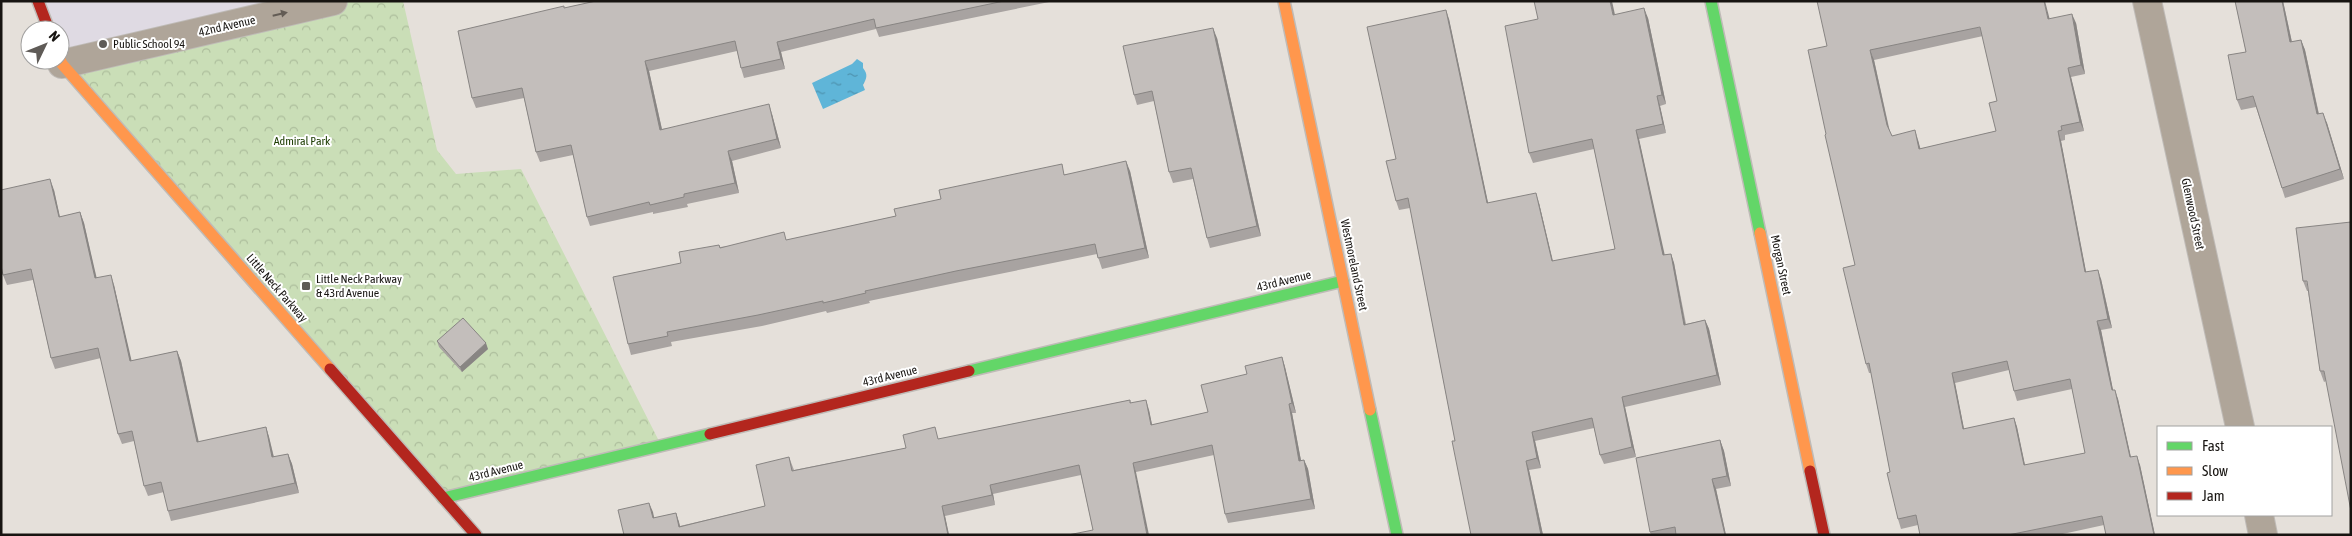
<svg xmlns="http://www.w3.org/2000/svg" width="2352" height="536" font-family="'Asap Condensed',sans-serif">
	<defs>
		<pattern id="park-crowns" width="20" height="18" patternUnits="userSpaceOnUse" patternTransform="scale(1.25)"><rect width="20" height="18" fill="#cadeb7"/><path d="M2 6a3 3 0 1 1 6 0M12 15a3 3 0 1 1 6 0" fill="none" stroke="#adbe9c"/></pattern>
		<pattern id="water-ripples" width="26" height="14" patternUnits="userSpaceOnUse" patternTransform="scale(1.25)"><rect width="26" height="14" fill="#5fb5d8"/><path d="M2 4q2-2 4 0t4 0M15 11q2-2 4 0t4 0" fill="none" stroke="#4d92ae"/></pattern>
	</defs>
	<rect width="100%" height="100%" fill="#e5e0da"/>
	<!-- education -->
	<polygon fill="#dfdae3" points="38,1 334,1 60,59 60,30"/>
	<!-- park -->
	<polygon fill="url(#park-crowns)" points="333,1 403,1 437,150 456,174 521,169 661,445 443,498 62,64"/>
	<!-- water -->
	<path fill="url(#water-ripples)" d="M857,59L863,63V68C868,74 867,78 863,85L865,90L823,109L812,83L852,64Z"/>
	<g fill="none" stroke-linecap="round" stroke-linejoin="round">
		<defs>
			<g id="street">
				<polyline points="2147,1 2240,427"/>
				<polyline points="62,64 333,1"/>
				<polyline points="2259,515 2263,535"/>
			</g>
			<g id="fast">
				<polyline points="1711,1 1760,233"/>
				<polyline points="969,371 1343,281"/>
				<polyline points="1370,410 1397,535"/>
				<polyline points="443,498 710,434"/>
			</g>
			<g id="slow">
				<polyline points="1284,1 1370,410"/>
				<polyline points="60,59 62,64 330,369"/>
				<polyline points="1760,233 1810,471"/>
			</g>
			<g id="jam">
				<polyline points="38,1 49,30"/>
				<polyline points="330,369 476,535"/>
				<polyline points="710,434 969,371"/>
				<polyline points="1810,471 1824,535"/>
			</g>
		</defs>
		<!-- street casing -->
		<use href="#street" stroke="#bfbbb7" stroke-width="30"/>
		<!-- fast casing -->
		<use href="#fast" stroke="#bfbbb7" stroke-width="14"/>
		<!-- slow casing -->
		<use href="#slow" stroke="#bfbbb7" stroke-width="14"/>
		<!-- jam casing -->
		<use href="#jam" stroke="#bfbbb7" stroke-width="14"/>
		<!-- street -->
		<use href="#street" stroke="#afa599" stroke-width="28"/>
		<!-- fast -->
		<use href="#fast" stroke="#63d668" stroke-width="11"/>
		<!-- slow -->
		<use href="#slow" stroke="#ff974d" stroke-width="11"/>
		<!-- jam -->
		<use href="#jam" stroke="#b3261e" stroke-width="11"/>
	</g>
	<!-- wall -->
	<g fill="#a8a3a1" fill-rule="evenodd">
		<polygon points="596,1 1054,1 879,37 876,29 781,52 785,69 744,78 741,68 737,51 649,71 662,129 772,114 781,148 732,161 739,193 687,204 688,207 653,214 653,212 590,226 587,217 573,155 540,162 536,152 524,98 476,108 472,98 564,8"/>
		<polygon points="2235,1 2283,1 2292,42 2301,40 2305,50 2319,114 2327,123 2344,179 2285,198 2256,107 2241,110 2237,100 2246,52"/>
		<polygon points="1615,15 1648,18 1666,104 1660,106 1666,133 1639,139 1664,255 1671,254 1674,263 1686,324 1705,320 1709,329 1721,385 1625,407 1636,457 1604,464 1600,455 1594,428 1535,441 1541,468 1529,470 1543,535 1471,535 1455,441 1410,208 1399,210 1396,201 1396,159 1449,19 1488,203 1539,203 1553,261 1615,249 1594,149 1533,163 1529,153"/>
		<path d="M2049,19L2076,23L2085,74L2071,77L2084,131L2065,135V140L2061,141L2086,272L2101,279L2112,328L2101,330L2113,390L2118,399L2131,457L2140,465L2155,535H2106L2104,525L2058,535H1920L1918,525L1901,529L1898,519L1890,472L1871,373H1869L1866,364L1855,265L1826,134L1827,46ZM1983,36L1997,101L1996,131L1920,149L1918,140L1892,136L1890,132L1874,60ZM2009,370L2014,391L2017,401L2072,389L2085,453L2025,465L2017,427L2014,418L1964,429L1955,383Z"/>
		<polygon points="1217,38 1261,236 1210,248 1207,238 1193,179 1173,183 1169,172 1154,101 1137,105 1134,95"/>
		<polygon points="1130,171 1149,258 1102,269 1097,254 960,282 869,301 870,303 827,313 826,311 762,326 671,342 672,346 631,355 628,344 681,263 719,245 720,247 787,240 896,216 1066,174"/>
		<polygon points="54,190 60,217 80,212 84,223 96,278 114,285 131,361 177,351 181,361 198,442 266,427 269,437 274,457 288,454 292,464 299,493 171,521 168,511 164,492 148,496 144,486 134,441 122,444 118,434 101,358 55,369 51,358 33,280 7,285 3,275"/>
		<polygon points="2296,228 2326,381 2324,382 2320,371 2308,291 2307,291 2303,281"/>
		<polygon points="437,341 488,349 462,372 439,347"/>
		<polygon points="1282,357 1285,367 1296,413 1292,413 1301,461 1304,460 1308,469 1315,509 1228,523 1225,514 1214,455 1136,472 1093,530 1081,475 993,494 995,505 945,516 949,535 624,535 649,503 654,518 676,513 680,526 765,506 789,457 794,470 906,448 939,439 1130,400 1131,403 1149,410 1152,425 1208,412 1247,374"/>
		<polygon points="1720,440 1724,451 1731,486 1716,489 1726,535 1651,535 1650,532"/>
	</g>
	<!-- shaded-wall -->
	<g fill="#888583">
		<polygon points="1610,1 1612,1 1617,24 1613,15"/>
		<polygon points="2044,1 2045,1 2052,28 2048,19"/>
		<polygon points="2282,1 2283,1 2294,52 2290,42"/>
		<polygon points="1644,8 1648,18 1666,104 1662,95"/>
		<polygon points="1446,10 1449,19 1490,212 1487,203"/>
		<polygon points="2072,14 2076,23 2085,74 2081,65"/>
		<polygon points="1213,28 1217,38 1261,236 1257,226"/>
		<polygon points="2301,40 2305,50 2321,125 2317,114"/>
		<polygon points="777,42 781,52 785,69 781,59"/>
		<polygon points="1870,50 1874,60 1890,134 1887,125"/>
		<polygon points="645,61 649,71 664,139 660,130"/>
		<polygon points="2068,68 2071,77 2084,131 2080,122"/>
		<polygon points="1657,96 1660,106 1666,133 1663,124"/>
		<polygon points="769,104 772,114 781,148 777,139"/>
		<polygon points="2323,113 2327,123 2344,179 2340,169"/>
		<polygon points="1636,130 1639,139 1667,265 1663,255"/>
		<polygon points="1915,130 1918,140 1923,158 1919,149"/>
		<polygon points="2058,131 2061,141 2088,282 2085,272"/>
		<polygon points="728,151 732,161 739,193 735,183"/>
		<polygon points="1126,161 1130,171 1149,258 1145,248"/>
		<polygon points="50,179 54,190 62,227 59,217"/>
		<polygon points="1536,193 1539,203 1555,271 1552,261"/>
		<polygon points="80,212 84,223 99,288 95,278"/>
		<polygon points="1671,254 1674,263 1687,334 1684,325"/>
		<polygon points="2098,270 2101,279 2112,328 2108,319"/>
		<polygon points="111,275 114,285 134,371 130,361"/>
		<polygon points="1705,320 1709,329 1721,385 1717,375"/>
		<polygon points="2097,321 2101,330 2115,400 2112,390"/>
		<polygon points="486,343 488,349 462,372 460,367"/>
		<polygon points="177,351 181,361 201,452 197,442"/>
		<polygon points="1282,357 1285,367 1296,413 1292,403"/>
		<polygon points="1952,373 1955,383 1966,439 1963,429"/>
		<polygon points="2115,390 2118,399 2133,467 2130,457"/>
		<polygon points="1622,397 1625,407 1636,457 1632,447"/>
		<polygon points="1146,400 1149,410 1154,434 1151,425"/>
		<polygon points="1289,404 1292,413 1303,471 1299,461"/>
		<polygon points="2014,418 2017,427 2027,475 2024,465"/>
		<polygon points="266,427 269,437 276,467 272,457"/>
		<polygon points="1532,432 1535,441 1541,468 1537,458"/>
		<polygon points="1720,440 1724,451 1731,486 1727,476"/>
		<polygon points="288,454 292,464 299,493 295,483"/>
		<polygon points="2137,456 2140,465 2155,535 2154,535"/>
		<polygon points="1304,460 1308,469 1315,509 1311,499"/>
		<polygon points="1526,461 1529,470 1543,535 1541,535"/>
		<polygon points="1133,463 1136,472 1149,535 1147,535"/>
		<polygon points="1712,479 1716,489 1726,535 1725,535"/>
		<polygon points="990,485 993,494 995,505 992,495"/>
		<polygon points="649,503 653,512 656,527 653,518"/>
		<polygon points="942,506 945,516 949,535 948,535"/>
		<polygon points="676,513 679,522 682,535 679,527"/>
	</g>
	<!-- building -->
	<g fill="#c3bebb" stroke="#888583" fill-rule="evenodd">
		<polygon points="596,1 1004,1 876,28 874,19 777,42 781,59 741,68 735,41 645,61 660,130 769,104 777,139 728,151 735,183 684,194 684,197 650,205 649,202 587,217 571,145 536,152 522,88 472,98 458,31 564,6 564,8"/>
		<polygon points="1534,1 1610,1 1613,15 1644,8 1662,95 1657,96 1663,124 1636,130 1663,255 1671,254 1684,325 1705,320 1717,375 1622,397 1632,447 1600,455 1592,418 1532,432 1537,458 1526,461 1541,535 1471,535 1452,441 1455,441 1408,198 1396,201 1386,161 1396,159 1367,27 1446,10 1487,203 1536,193 1552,261 1615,249 1592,139 1529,153 1505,26 1538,19"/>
		<path d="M1817,1H2044L2048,19L2072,14L2081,65L2068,68L2080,122L2061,126L2062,130L2058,131L2085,272L2098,270L2108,319L2097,321L2112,390H2115L2130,457L2137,456L2154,535H2106L2102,516L2008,535H1920L1916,515L1898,519L1887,473L1890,472L1869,363L1866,364L1843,268L1855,265L1825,135L1826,134L1808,50L1827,46ZM1980,27L1997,101L1989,103L1996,131L1919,149L1915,130L1892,136L1887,125L1870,50ZM2007,361L2014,391L2070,379L2085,453L2024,465L2014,418L1963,429L1952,373Z"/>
		<polygon points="2235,1 2282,1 2290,42 2301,40 2317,114 2323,113 2340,169 2282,188 2253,96 2237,100 2228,55 2246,52"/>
		<polygon points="1213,28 1257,226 1207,238 1191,168 1169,172 1152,91 1134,95 1123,46"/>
		<polygon points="1126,161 1145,248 1098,258 1095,244 956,271 865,291 866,293 823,303 823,301 758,315 667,332 668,336 628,344 613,277 681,263 679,252 719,245 720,248 784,232 786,240 896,216 894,209 941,199 939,190 1062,164 1064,175"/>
		<polygon points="50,179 59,217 80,212 95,278 111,275 130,361 177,351 197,442 266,427 272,457 288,454 295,483 168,511 161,482 144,486 132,431 118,434 98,348 51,358 31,269 3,275 1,266 1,190"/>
		<polygon points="2351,222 2351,511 2324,371 2320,371 2307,281 2303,281 2296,228"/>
		<polygon points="463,318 486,343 460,367 437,341"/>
		<polygon points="1282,357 1292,403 1289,404 1299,461 1304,460 1311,499 1225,514 1212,445 1133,463 1147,535 1068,535 1093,530 1079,465 990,485 992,495 942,506 948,535 624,535 618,510 649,503 653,518 676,513 679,527 765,506 756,465 789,457 792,471 906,448 903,435 935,427 938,439 1130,400 1130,403 1146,400 1151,425 1208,412 1201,385 1247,374 1245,366"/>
		<polygon points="1720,440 1727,476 1712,479 1725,535 1676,535 1675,527 1650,532 1636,458"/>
	</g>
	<!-- one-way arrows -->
	<defs><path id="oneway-solid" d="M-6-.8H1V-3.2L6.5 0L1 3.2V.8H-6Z" transform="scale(1.25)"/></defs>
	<use fill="#635c55" href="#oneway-solid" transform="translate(280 14) rotate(-13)"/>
	<!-- markers -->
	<g fill="#5f5b57" stroke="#fff" stroke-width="2">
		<circle cx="103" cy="44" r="5"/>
		<rect x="301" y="281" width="10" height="10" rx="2.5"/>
	</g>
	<g text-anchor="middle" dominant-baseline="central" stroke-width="4" stroke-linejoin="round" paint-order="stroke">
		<!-- street labels -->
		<g font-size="12" fill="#171411" stroke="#fff">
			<text transform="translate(227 26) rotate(-13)">42nd Avenue</text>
			<text transform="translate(2193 214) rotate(78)">Glenwood Street</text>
			<text transform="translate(1354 265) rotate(78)">Westmoreland Street</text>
			<text transform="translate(1781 265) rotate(78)">Morgan Street</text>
			<text transform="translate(1284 281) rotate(-14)">43rd Avenue</text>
			<text transform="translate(277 288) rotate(49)">Little Neck Parkway</text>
			<text transform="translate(890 376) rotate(-14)">43rd Avenue</text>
			<text transform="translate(496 471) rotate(-14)">43rd Avenue</text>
		</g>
		<!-- poi labels -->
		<g font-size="12" fill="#171411" stroke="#fff" text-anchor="start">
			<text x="113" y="44">Public School 94</text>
			<text x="316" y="279">Little Neck Parkway<tspan x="316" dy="14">&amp; 43rd Avenue</tspan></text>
		</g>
		<!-- park labels -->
		<g font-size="12" fill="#1c3c00" stroke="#fff">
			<text x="302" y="141">Admiral Park</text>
		</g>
	</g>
	<!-- border -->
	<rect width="2352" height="536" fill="none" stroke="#171411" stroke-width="5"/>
	<!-- legend -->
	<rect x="2157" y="426" width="175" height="90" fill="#ffffff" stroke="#a2a1a0"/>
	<rect x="2167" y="442" width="25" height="8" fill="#63d668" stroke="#a2a1a0"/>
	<text x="2202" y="451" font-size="15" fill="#171411">Fast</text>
	<rect x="2167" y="467" width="25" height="8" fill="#ff974d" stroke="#a2a1a0"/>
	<text x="2202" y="476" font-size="15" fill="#171411">Slow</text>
	<rect x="2167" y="492" width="25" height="8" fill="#b3261e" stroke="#a2a1a0"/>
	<text x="2202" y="501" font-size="15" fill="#171411">Jam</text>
	<!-- north arrow -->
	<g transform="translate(45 45) rotate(47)"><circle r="24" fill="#ffffff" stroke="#a2a1a0"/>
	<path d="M0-4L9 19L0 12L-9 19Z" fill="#5f5b57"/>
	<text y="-8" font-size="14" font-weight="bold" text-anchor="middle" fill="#171411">N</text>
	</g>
</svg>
